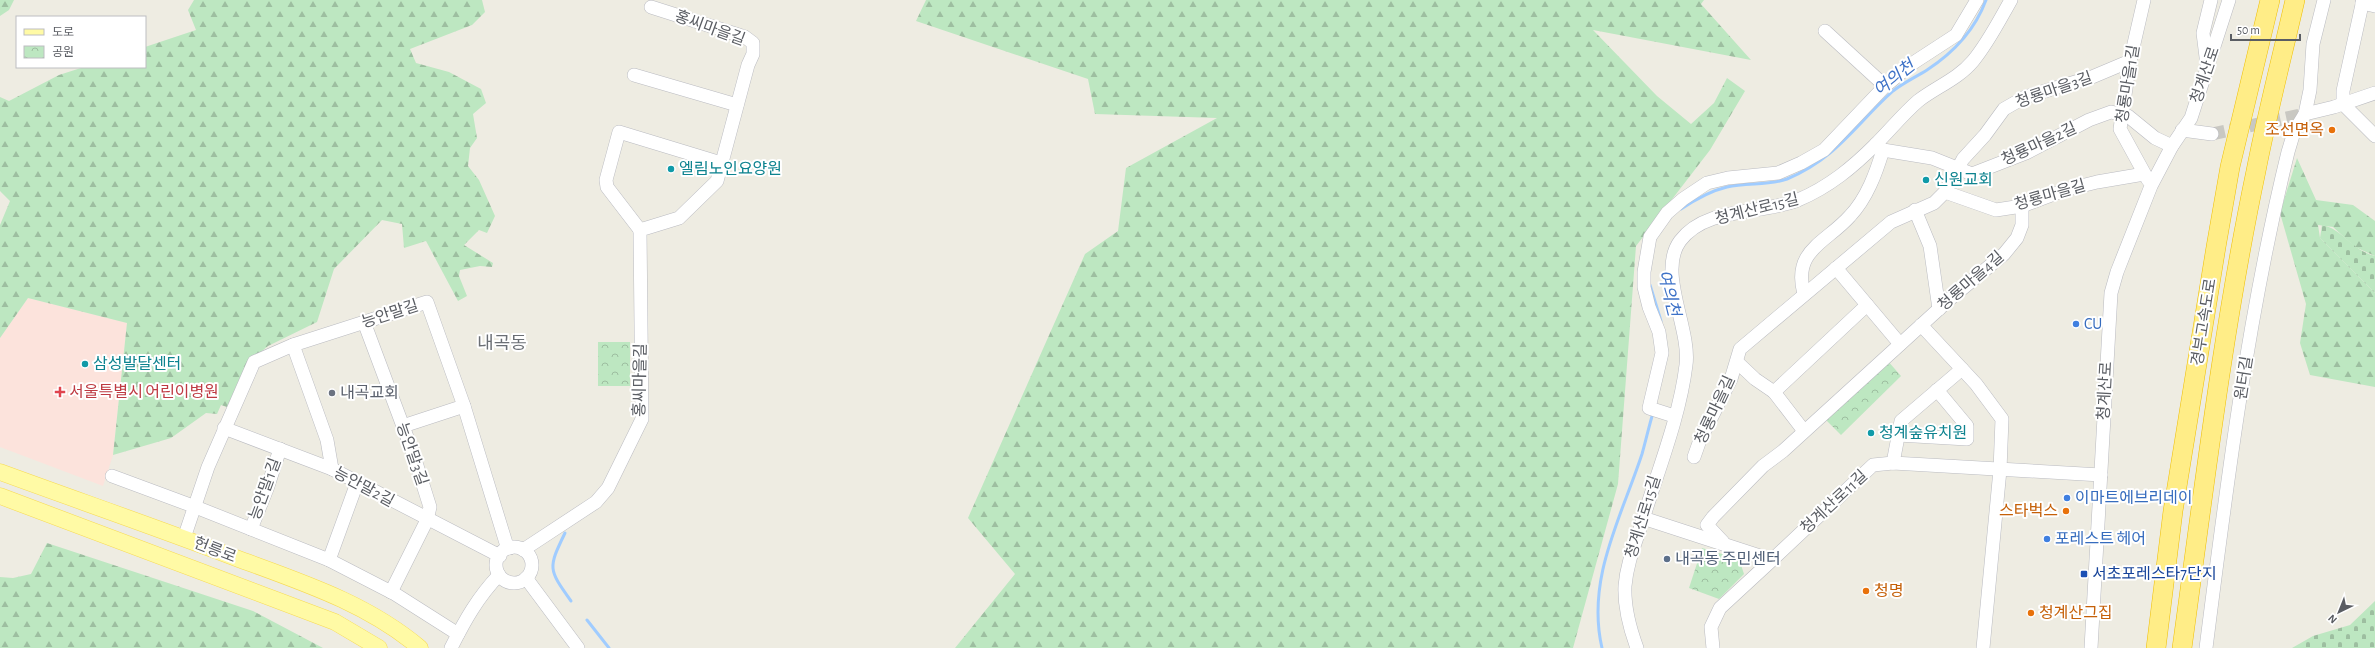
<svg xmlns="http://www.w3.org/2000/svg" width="2375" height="648" font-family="'Alegreya Sans','Noto Sans KR',sans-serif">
	<defs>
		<pattern id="forest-firs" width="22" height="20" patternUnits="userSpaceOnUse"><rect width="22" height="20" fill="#bde7c1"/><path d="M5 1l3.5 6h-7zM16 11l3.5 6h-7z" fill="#9dbea0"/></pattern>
		<pattern id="cemetery-stones" width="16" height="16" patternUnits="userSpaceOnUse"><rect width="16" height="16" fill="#bde7c1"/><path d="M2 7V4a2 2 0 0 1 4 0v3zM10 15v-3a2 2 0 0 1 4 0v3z" fill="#9dbea0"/></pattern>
		<pattern id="park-crowns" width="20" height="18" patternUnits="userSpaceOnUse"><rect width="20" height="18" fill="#bde7c1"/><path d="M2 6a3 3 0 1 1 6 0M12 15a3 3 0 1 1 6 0" fill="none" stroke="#9dbea0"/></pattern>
	</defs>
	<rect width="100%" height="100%" fill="#eeece2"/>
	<!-- medical -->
	<polygon fill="#fce3dc" points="28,298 127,323 113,455 103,486 0,447 0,338"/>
	<!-- forest -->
	<g fill="url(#forest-firs)">
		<polygon points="0,0 14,0 9,10 0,16"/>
		<polygon points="194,0 482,0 485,12 472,25 410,49 416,63 449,72 481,89 486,103 473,114 477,138 470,148 468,166 479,180 495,216 487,233 479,230 464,245 493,263 492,267 480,266 460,270 459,276 467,296 458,301 426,241 404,248 402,224 382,220 334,269 317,322 268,346 249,362 227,407 221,405 217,414 206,413 171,438 113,455 127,323 28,298 0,338 0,225 10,201 0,191 0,97 9,101 59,75 84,67 145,67 145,47 196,30 188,10"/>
		<polygon points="926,0 1704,0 1701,4 1751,60 1593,30 1657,96 1691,124 1714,103 1727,78 1745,91 1710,150 1636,246 1618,484 1573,648 955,648 1015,574 968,518 1085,254 1118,231 1126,168 1217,118 1095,114 1088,79 916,21"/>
		<polygon points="2297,158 2316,200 2353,205 2375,221 2375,256 2355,247 2333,227 2318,225 2320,238 2375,293 2375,387 2310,375 2300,343 2306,304 2280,213"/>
		<polygon points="47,543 253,611 323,648 0,648 0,577 13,578 31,574"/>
	</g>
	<!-- cemetery -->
	<g fill="url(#cemetery-stones)">
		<path d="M2322,225C2343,229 2351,250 2375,256V293L2320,238Z"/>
		<polygon points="2375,601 2375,648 2292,648 2313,636 2350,625"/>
	</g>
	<!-- park -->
	<g fill="url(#park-crowns)">
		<rect x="598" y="342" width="32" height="44"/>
		<polygon points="1887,360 1901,376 1841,435 1826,420"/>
		<polygon points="1702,548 1739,559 1744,574 1719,599 1689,588"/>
	</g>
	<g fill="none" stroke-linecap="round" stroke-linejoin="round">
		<!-- stream -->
		<g stroke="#a0ccff" stroke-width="3">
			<path d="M1681,209C1696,199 1710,191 1727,187C1747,182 1768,186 1787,179C1836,159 1856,124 1893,91C1903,83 1916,77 1927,70C1953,53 1975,30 1986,0"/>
			<polyline points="1650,285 1661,321"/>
			<path d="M565,533C548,568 548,569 571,601"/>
			<polyline points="587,620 609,648"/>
			<path d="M1602,648C1586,579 1621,518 1642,454C1646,440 1649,426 1653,413"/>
		</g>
		<!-- minor-tunnel -->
		<polyline stroke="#c9c8c2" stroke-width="13" stroke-dasharray="13 6" stroke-linecap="butt" points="2212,134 2305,114"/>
		<defs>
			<g id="minor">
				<polyline points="2144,0 2130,61 2120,129 2148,180"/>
				<polyline points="2363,0 2343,91 2343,104 2375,136"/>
				<polyline points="2362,3 2375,6"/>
				<polyline points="1825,31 1885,86"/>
				<polyline points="2207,65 2203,33 2211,0"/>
				<polyline points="634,75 737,105"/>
				<polyline points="2305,114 2334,107 2375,93"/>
				<polyline points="2182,130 2212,134"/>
				<polyline points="1876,144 1883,150 1932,158 1972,174 2026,153 2089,120 2111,112 2128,116 2155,138 2172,146"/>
				<polyline points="1945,192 1996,210 2022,206 2065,190 2097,182 2144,174"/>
				<polyline points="1915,210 1930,246 1939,309"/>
				<polyline points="640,230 607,187 606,180 619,132 721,163"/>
				<polyline points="1836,268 1900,344"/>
				<path d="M1804,294C1792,250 1826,243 1850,216C1867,198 1876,173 1883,150"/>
				<polyline points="364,322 413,453 430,507 427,520 391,592"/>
				<polyline points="1921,325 1976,384 2002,419 2000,470 1983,648"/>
				<polyline points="293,345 327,440 332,469"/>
				<polyline points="1737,362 1755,379 1774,392 1804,431"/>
				<polyline points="1774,392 1867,305"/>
				<polyline points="1674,416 1649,408 1662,353 1659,332 1649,307 1644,287 1644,272 1650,237 1667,213 1683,199 1707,183 1728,178 1778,173 1801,163 1824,150 1885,86 1913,63 1956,35 1977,0"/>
				<polyline points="403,426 464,406"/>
				<polyline points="224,428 332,469 500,556"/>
				<polyline points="1898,435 1967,439 1967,426 1937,390"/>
				<polyline points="1694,457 1700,440 1731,379 1740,349 1891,222 1934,203 1945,192 1963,159 1985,135 2004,109 2025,97 2092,77 2130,61"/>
				<polyline points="1893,463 1901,421 1962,369"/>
				<polyline points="112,476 193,506 329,560 395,594 458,634"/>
				<polyline points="1643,518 1772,560 1873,465 1893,463 2101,475"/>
				<polyline points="251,529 267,489 280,449"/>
				<polyline points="184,538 208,467 254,362 293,345 427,302 464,406 506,543 510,548"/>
				<polyline points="1723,542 1707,525 1713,517 1763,466 1783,451 1951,298 2004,254 2017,238 2022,225 2022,206"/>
				<circle cx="514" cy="565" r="18"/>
				<polyline points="523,550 596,502 608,488 642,419 640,230 679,218 717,181 748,65 753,54 753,43 745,37 651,7"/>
				<polyline points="329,560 357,483"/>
				<polyline points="526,578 578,648"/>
				<path d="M451,648C465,620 478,597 499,575"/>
				<path d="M1637,648C1630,629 1624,607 1625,586C1627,561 1637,540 1644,516C1659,468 1680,415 1686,365C1691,329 1657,272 1680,241C1706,206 1761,215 1798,200C1829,187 1853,167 1876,144C1890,130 1903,114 1918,101C1936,87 1958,79 1973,61C1988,43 1999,21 2011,0"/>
				<polyline points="1713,648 1711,627 1720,608 1772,560"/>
				<polyline points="2091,648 2111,293 2117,272 2151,186 2172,146 2191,118 2229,0"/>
				<path d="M2206,648C2227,482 2248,315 2288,152L2294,132L2305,114L2310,90L2313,44L2324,0"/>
			</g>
			<g id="major">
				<path d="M0,472C79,501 158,528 236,558C301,582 367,603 420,648"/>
				<polyline points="0,496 335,622 379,648"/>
			</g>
			<g id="highway">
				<polyline points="2156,648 2173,511 2216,247 2230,167 2270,0"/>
				<path d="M2182,648C2204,489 2223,328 2256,171C2267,114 2282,57 2295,0"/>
			</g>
		</defs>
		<!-- minor casing -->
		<use href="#minor" stroke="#babbc1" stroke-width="14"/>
		<!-- major casing -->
		<use href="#major" stroke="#f7da52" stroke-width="17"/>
		<!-- highway casing -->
		<use href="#highway" stroke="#efbe00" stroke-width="20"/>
		<!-- minor -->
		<use href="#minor" stroke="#fff" stroke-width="13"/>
		<!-- major -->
		<use href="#major" stroke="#fffaa5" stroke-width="16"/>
		<!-- highway -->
		<use href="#highway" stroke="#ffed87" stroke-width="19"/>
	</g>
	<!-- markers -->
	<g fill="#e8710a" stroke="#fff" stroke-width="1.5">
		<circle cx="2332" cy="130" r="4"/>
		<circle cx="2066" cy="511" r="4"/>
		<circle cx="1866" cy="591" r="4"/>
		<circle cx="2031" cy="613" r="4"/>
	</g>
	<g fill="#0f9aa8" stroke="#fff" stroke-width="1.5">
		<circle cx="671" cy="169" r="4"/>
		<circle cx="1926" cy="180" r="4"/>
		<circle cx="85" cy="364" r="4"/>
		<circle cx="1871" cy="433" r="4"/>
	</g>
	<g fill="#3f7fe0" stroke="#fff" stroke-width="1.5">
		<circle cx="2076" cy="324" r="4"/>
		<circle cx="2067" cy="498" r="4"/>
		<circle cx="2047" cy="539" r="4"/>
	</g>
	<path fill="#e0444e" stroke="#fff" stroke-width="1.5" d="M58 386h4v4h4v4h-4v4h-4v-4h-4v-4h4z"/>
	<circle fill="#6b7280" stroke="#fff" stroke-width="1.5" cx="332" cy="393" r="4"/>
	<circle fill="#5c6f8a" stroke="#fff" stroke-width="1.5" cx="1667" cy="559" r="4"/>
	<rect fill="#1a4fb4" stroke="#fff" stroke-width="1.5" x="2080" y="570" width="8" height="8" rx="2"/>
	<g text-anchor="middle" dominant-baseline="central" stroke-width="4" stroke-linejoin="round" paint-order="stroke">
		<!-- street labels -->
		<g font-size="16" fill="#5a5d63" stroke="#fff">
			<text transform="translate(710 28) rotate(20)">홍씨마을길</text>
			<text transform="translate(2205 75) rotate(-71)">청계산로</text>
			<text transform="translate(2128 84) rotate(-81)">청룡마을1길</text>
			<text transform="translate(2054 90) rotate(-19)">청룡마을3길</text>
			<text transform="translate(2039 144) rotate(-25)">청룡마을2길</text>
			<text transform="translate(2050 195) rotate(-16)">청룡마을길</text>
			<text transform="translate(1757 209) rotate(-14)">청계산로15길</text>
			<text transform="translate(1971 281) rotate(-41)">청룡마을4길</text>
			<text transform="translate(390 314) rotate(-18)">능안말길</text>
			<text transform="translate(2204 322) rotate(-81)">경부고속도로</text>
			<text transform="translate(2244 378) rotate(-81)">원터길</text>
			<text transform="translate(640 380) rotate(-89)">홍씨마을길</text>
			<text transform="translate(2105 391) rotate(-87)">청계산로</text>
			<text transform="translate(1715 410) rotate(-65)">청룡마을길</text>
			<text transform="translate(412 454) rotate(71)">능안말3길</text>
			<text transform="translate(364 487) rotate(28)">능안말2길</text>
			<text transform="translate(265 489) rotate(-70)">능안말1길</text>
			<text transform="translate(1834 502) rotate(-43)">청계산로11길</text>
			<text transform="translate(1643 517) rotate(-73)">청계산로15길</text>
			<text transform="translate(215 550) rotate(21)">헌릉로</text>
		</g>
		<!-- food labels -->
		<g font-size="16" fill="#c56008" stroke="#fff" text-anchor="end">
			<text x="2324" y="130">조선면옥</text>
			<text x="2058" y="511">스타벅스</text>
			<text x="1874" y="591" text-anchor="start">청명</text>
			<text x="2039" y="613" text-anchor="start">청계산그집</text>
		</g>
		<!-- culture labels -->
		<g font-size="16" fill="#0d838f" stroke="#fff" text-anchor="start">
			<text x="679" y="169">엘림노인요양원</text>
			<text x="1934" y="180">신원교회</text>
			<text x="93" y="364">삼성발달센터</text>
			<text x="1879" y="433">청계숲유치원</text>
		</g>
		<!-- shop labels -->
		<g font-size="16" fill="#366cbe" stroke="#fff" text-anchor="start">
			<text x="2084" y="324">CU</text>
			<text x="2075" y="498">이마트에브리데이</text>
			<text x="2055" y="539">포레스트 헤어</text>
		</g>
		<!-- health labels -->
		<g font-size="16" fill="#be3a42" stroke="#fff" text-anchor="start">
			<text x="69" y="392">서울특별시 어린이병원</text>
		</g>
		<!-- worship labels -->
		<g font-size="16" fill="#5b616d" stroke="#fff" text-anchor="start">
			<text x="340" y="393">내곡교회</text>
		</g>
		<!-- service labels -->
		<g font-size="16" fill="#4e5e75" stroke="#fff" text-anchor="start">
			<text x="1675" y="559">내곡동 주민센터</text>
		</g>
		<!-- transit labels -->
		<g font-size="16" fill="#164399" stroke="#fff" text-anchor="start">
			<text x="2092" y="574">서초포레스타7단지</text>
		</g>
		<!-- water labels -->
		<g font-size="17" font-style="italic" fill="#3e72c7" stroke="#fff">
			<text transform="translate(1894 78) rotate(-38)">여의천</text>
			<text transform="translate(1669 293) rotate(76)">여의천</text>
		</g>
		<!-- quarter labels -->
		<g font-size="18" fill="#6b6f75" stroke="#fff">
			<text x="502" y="344">내곡동</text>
		</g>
	</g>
	<!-- legend -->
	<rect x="16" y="16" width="130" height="52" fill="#ffffff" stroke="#bdbec1"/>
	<rect x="24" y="29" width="20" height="6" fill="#fffaa5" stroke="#bdbec1"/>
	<text x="52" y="36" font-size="12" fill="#5a5d63">도로</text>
	<rect x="24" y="46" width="20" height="12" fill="url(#park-crowns)" stroke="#bdbec1"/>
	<text x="52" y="56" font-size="12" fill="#5a5d63">공원</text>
	<!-- north arrow -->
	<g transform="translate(2339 612) rotate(223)" stroke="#ffffff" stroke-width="3" paint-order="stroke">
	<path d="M0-3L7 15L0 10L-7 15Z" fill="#5a5d63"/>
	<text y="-6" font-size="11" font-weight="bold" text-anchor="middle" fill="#5a5d63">N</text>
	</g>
	<!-- scale -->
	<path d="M2231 34v6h69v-6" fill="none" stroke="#5a5d63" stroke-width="2"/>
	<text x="2237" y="34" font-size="12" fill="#5a5d63" stroke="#ffffff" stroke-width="3" paint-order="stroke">50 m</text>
</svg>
